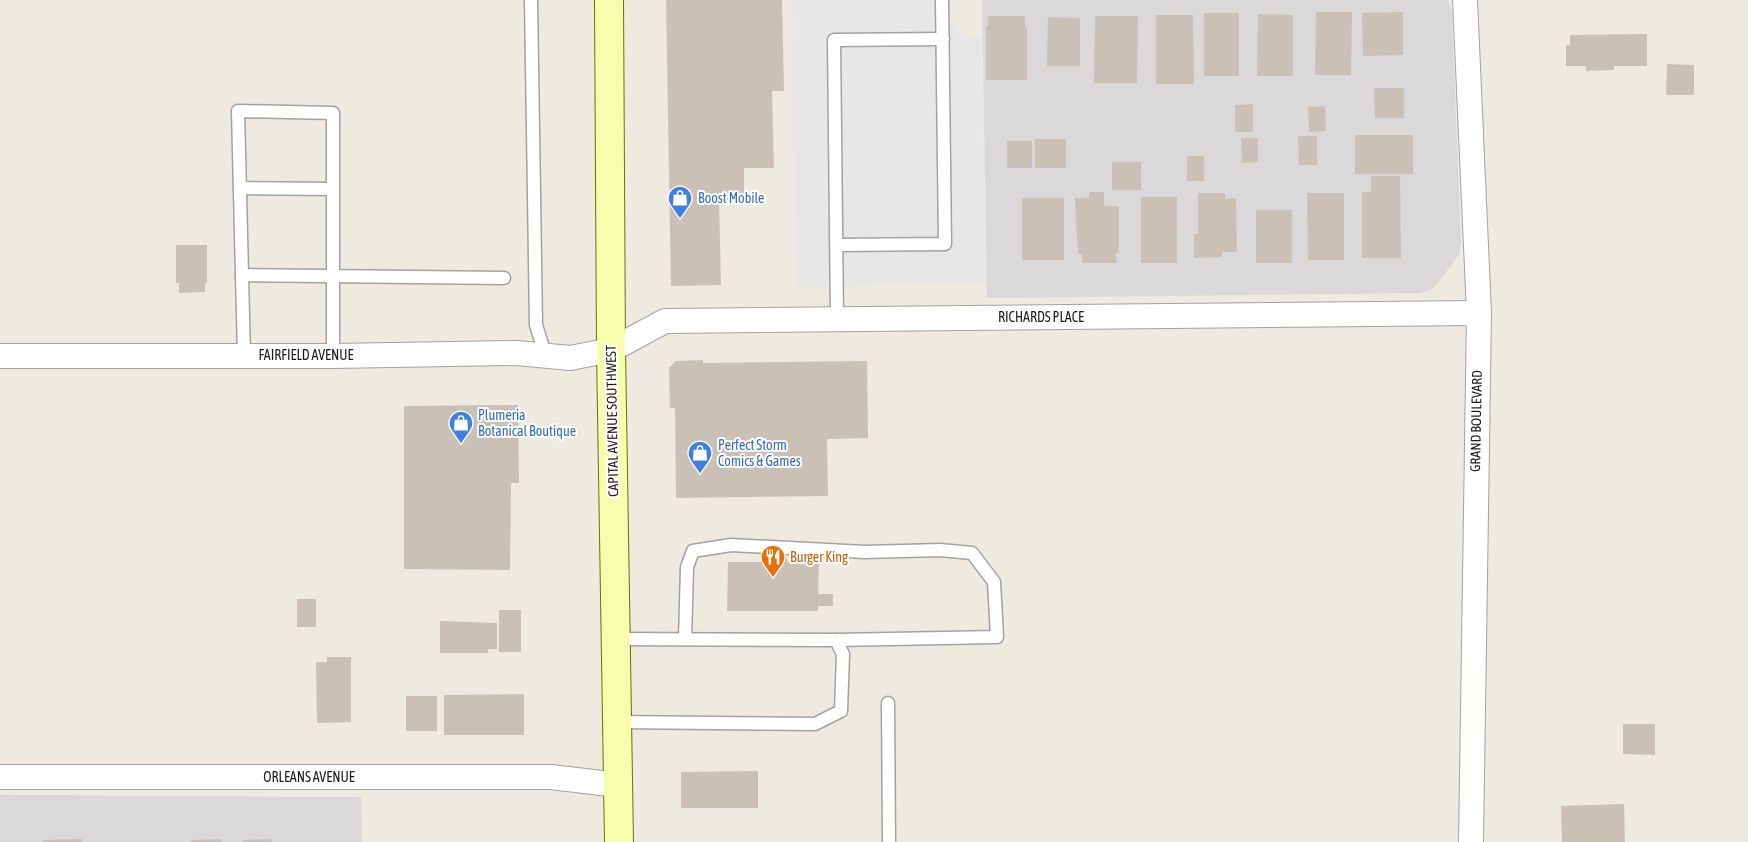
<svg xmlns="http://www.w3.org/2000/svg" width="1748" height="842" font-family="'Asap Condensed',sans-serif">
	<rect width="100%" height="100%" fill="#eeeae0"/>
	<!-- residential -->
	<g fill="#dad8d8">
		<polygon points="982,0 1448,0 1452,14 1461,244 1459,255 1433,289 1420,293 987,298"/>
		<polygon points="0,795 361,797 362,842 0,842"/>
	</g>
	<!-- parking -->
	<polygon fill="#e7e7e7" points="792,0 930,0 967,37 982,36 986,284 795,287"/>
	<!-- building -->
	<g fill="#cac0b6">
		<polygon points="666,0 782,0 784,91 772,91 774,168 744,168 744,201 719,201 721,285 671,286"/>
		<polygon points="1316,12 1352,12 1351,75 1315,75"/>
		<polygon points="1403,12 1403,55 1363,56 1362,13"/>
		<rect x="1204" y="13" width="35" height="63"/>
		<polygon points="1258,14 1293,15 1293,76 1257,76"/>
		<polygon points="1156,15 1193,15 1194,84 1156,84"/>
		<polygon points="988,16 1025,16 1025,27 1027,27 1027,80 986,80 986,26 988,26"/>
		<polygon points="1095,16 1138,16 1137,83 1094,83"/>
		<polygon points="1048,17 1080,18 1080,66 1047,66"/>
		<polygon points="1647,34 1647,66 1614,66 1614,70 1586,71 1586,66 1566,66 1566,45 1570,45 1570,35"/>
		<polygon points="1667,64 1694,65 1694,95 1666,95"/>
		<polygon points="1374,88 1404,88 1404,118 1375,118"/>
		<polygon points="1253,104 1253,132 1235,132 1235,105"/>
		<polygon points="1325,106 1326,131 1309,132 1308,107"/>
		<rect x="1355" y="135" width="58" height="39"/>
		<polygon points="1298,136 1317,136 1317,165 1299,165"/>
		<polygon points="1241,138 1258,138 1258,162 1242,163"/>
		<rect x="1035" y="139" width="31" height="29"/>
		<rect x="1007" y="141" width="25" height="27"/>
		<rect x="1187" y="156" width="17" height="25"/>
		<rect x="1112" y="162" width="29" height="28"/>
		<polygon points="1371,176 1400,176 1401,258 1362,258 1362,192 1371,192"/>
		<polygon points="1089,192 1104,192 1104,206 1119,206 1119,253 1116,253 1117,263 1082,263 1082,254 1078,254 1075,198 1089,198"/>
		<polygon points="1198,193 1225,193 1225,199 1236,198 1237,252 1222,252 1222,257 1194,258 1194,234 1198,234"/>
		<polygon points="1307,193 1344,193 1344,260 1308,260"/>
		<rect x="1141" y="197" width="36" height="66"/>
		<rect x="1022" y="198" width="42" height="62"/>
		<rect x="1256" y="210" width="36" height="53"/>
		<polygon points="176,245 207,245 207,283 205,283 205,292 179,293 179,283 176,283"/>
		<polygon points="703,360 703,363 867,361 868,438 827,439 828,496 676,498 675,408 670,408 669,368 676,361"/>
		<polygon points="518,405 519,483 511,483 510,570 404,569 404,406"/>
		<polygon points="771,557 787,557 787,562 819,562 818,594 833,594 833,606 818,606 818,611 727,611 728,562 771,562"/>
		<rect x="297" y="599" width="19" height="28"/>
		<rect x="499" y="610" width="22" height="42"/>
		<polygon points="440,621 497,623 497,649 488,649 488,653 440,653"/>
		<polygon points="327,657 351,657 351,722 317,723 316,662 327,662"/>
		<polygon points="524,694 524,735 444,735 444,695"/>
		<rect x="406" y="696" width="31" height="35"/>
		<polygon points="1623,724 1655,724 1655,755 1623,754"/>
		<polygon points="758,771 758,808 681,808 681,772"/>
		<polygon points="1624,804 1625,842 1562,842 1561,806"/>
		<polygon points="82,839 82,842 43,842 43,840"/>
		<polygon points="222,839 222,842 191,842 191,840"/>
		<polygon points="271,839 272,842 243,842 243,840"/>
	</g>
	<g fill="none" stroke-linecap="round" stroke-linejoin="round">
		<defs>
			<g id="lane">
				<polyline points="531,0 536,325 546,357"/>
				<polyline points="240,188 333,189"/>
				<polyline points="837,245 945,244 942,0"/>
				<polyline points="242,275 504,278"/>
				<polyline points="837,318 834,40 943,39"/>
				<polyline points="244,356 238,111 333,113 333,356"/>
				<polyline points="616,639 836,640 843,654 841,711 815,724 617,722"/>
				<polyline points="685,639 687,567 693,551 731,545 865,552 940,550 972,553 994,582 997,637 836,640"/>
				<polyline points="888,703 889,842"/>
			</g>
			<g id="street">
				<polyline points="1465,0 1479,313 1471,842"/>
				<polyline points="0,356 333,356 517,353 570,358 611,350 665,321 1479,313"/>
				<polyline points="0,777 551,777 618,785"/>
			</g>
			<polyline id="secondary" points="609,0 611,350 619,842"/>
		</defs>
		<!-- lane casing -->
		<use href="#lane" stroke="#a2a2a2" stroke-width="15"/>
		<!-- street casing -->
		<use href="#street" stroke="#a2a2a2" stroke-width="26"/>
		<!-- secondary casing -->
		<use href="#secondary" stroke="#617500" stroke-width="30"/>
		<!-- lane -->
		<use href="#lane" stroke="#fff" stroke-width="12"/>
		<!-- street -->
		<use href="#street" stroke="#fff" stroke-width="24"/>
		<!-- secondary -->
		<use href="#secondary" stroke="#f6feae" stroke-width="28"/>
	</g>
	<!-- icons -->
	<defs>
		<symbol id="shop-pin" viewBox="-11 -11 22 30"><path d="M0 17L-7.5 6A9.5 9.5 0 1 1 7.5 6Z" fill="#3f7fe0" stroke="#fff"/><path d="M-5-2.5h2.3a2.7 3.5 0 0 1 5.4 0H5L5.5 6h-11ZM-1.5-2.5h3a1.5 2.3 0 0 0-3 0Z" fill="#fff"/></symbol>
		<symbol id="restaurant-pin" viewBox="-11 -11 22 30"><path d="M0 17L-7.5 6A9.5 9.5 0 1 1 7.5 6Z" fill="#e8710a" stroke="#fff"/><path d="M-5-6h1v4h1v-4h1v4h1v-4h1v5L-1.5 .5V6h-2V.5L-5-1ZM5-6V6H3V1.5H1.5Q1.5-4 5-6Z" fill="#fff"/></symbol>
	</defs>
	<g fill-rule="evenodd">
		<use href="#shop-pin" x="666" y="184" width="28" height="38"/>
		<use href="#shop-pin" x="447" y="409" width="28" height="38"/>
		<use href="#shop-pin" x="686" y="439" width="28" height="38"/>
		<use href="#restaurant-pin" x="759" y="543" width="28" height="38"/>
	</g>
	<g text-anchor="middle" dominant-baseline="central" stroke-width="4" stroke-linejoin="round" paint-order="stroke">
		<!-- shop labels -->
		<g font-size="14" fill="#366cbe" stroke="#fff" text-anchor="start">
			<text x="698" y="198">Boost Mobile</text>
			<text x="478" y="415">Plumeria<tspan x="478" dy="16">Botanical Boutique</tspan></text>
			<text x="718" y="445">Perfect Storm<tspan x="718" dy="16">Comics &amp; Games</tspan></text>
		</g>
		<!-- street labels -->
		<g font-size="14" fill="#1b1b1b" stroke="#fff">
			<text x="1041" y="317">RICHARDS PLACE</text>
			<text x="306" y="355">FAIRFIELD AVENUE</text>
			<text transform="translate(612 421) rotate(-91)">CAPITAL AVENUE SOUTHWEST</text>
			<text transform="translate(1476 421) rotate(-89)">GRAND BOULEVARD</text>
			<text x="309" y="777">ORLEANS AVENUE</text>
		</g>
		<!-- food labels -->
		<g font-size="14" fill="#c56008" stroke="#fff" text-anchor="start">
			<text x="790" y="557">Burger King</text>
		</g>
	</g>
</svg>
